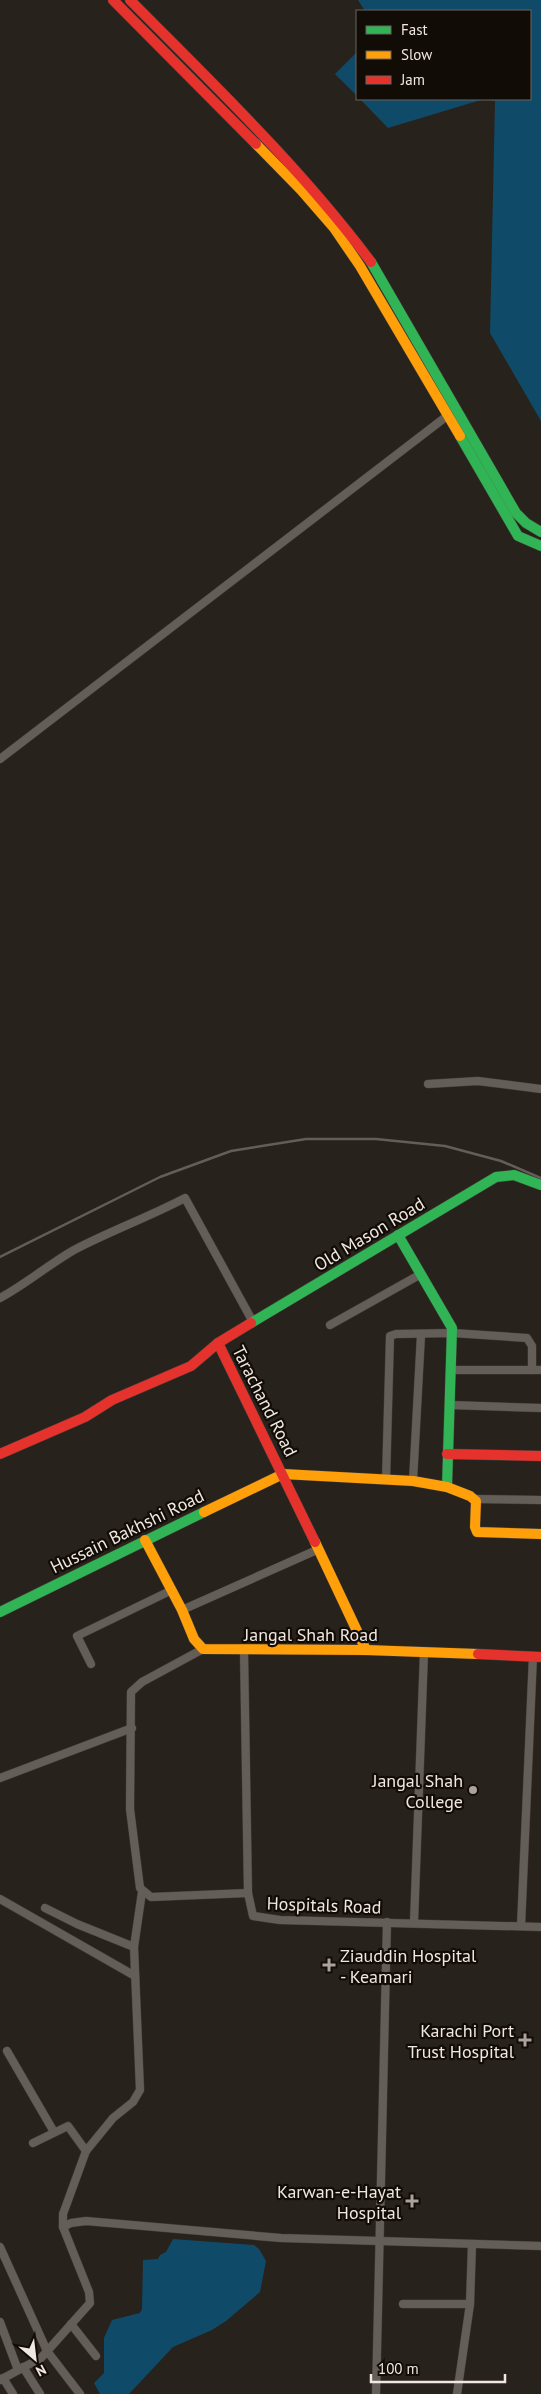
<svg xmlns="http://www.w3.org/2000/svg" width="541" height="2394" font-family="'PT Sans',sans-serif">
	<rect width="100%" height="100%" fill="#28221c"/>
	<!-- water -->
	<g fill="#0f4b68">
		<polygon points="358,0 541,0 541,421 490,333 495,101 484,99 388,128 360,99 530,99 530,11 365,11"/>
		<polygon points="357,52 357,96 335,74"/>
		<polygon points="173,2239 254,2245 259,2249 266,2261 260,2292 226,2321 212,2330 173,2347 129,2394 100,2394 94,2383 104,2373 104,2338 112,2320 140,2313 142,2309 143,2260 158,2259 160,2255 166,2252"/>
	</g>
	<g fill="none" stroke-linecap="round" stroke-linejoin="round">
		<defs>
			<g id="street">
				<polyline points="0,759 447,416"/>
				<polyline points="428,1084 478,1081 541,1089"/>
				<path d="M0,1298C26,1284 48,1265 74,1250C110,1231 149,1217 185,1198L253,1322"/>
				<polyline points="330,1325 421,1274"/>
				<polyline points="451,1370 541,1370"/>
				<polyline points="450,1405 541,1408"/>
				<polyline points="386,1480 390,1336 396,1334 453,1333 527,1338 532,1346 532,1370"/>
				<polyline points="413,1481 421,1335"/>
				<polyline points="475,1499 541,1500"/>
				<polyline points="182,1610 319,1549"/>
				<polyline points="203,1649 142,1682 131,1692 130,1809 140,1888 151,1897 248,1893"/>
				<polyline points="244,1650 248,1893 253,1916 280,1920 541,1927"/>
				<polyline points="91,1664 77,1636 172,1590"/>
				<polyline points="0,1778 132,1728"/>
				<polyline points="0,1899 135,1976"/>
				<polyline points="45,1908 77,1924 134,1947"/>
				<polyline points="414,1923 424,1652"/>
				<polyline points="521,1926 533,1656"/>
				<polyline points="7,2051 54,2132"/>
				<polyline points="33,2143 68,2126 86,2151"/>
				<polyline points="63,2227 71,2223 86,2221 281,2238 541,2246"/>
				<polyline points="0,2247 47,2351 80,2394"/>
				<polyline points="403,2304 470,2304"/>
				<polyline points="0,2322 18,2370"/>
				<polyline points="71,2324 96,2356"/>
				<polyline points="23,2367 40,2394"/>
				<polyline points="3,2378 13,2394"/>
				<polyline points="0,2380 41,2358 90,2303 89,2292 63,2227 63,2214 86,2151 113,2118 133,2102 140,2090 134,1947 142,1892"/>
				<polyline points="376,2394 387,1922"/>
				<polyline points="457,2394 470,2304 472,2244"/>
			</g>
			<g id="fast">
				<polyline points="371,262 516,513 526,523 541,532"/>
				<polyline points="460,436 518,536 541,546"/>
				<polyline points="398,1235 452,1328 447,1487"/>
				<polyline points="251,1323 496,1177 514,1175 541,1185"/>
				<polyline points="0,1612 204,1512"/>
			</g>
			<g id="slow">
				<polyline points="256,144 301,190 334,228 360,266 460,436"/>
				<polyline points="204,1512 283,1474 413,1481 447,1487 470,1496 476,1501 475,1527 477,1532 541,1534"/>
				<polyline points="145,1540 182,1610 194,1639 203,1649 366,1650 478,1654"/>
				<polyline points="315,1542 366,1650"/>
			</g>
			<g id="jam">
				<polyline points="113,0 256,144"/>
				<path d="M130,0C214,85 299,166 371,262"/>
				<polyline points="218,1343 315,1542"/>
				<polyline points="0,1454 85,1417 112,1400 191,1366 218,1343 251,1323"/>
				<polyline points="447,1454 541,1456"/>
				<polyline points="478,1654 541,1657"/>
			</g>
		</defs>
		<!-- street casing -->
		<use href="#street" stroke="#423c37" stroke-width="9"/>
		<!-- fast casing -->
		<use href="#fast" stroke="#423c37" stroke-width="11"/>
		<!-- slow casing -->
		<use href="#slow" stroke="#423c37" stroke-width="11"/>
		<!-- jam casing -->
		<use href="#jam" stroke="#423c37" stroke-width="11"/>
		<!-- street -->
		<use href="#street" stroke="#645e59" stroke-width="8"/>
		<!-- fast -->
		<use href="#fast" stroke="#30b455" stroke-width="10"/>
		<!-- slow -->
		<use href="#slow" stroke="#ff9f0a" stroke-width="10"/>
		<!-- jam -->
		<use href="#jam" stroke="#e5322d" stroke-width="10"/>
		<!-- rail -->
		<polyline stroke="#635e58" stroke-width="2.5" points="0,1257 160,1177 231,1151 306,1139 376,1139 445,1146 501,1161 541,1178"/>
	</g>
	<!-- markers -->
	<g fill="#aba29c" stroke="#120c07" stroke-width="2">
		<circle cx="473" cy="1790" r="5"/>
		<path d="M326.5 1957.5h5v5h5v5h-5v5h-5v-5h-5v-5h5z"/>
		<path d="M522.5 2032.5h5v5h5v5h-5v5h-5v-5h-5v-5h5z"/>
		<path d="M409.5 2193.5h5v5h5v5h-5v5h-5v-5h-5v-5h5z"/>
	</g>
	<g text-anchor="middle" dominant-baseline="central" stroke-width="4.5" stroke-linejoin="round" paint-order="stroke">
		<!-- street labels -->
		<g font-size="18" fill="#f1e7e1" stroke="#120c07">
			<text transform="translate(369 1234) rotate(-31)">Old Mason Road</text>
			<text transform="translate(265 1401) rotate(63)">Tarachand Road</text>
			<text transform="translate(127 1531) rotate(-26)">Hussain Bakhshi Road</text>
			<text x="311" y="1634">Jangal Shah Road</text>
			<text transform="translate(324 1905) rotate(2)">Hospitals Road</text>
		</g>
		<!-- poi labels -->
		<g font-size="18" fill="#f1e7e1" stroke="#120c07" text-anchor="end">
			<text x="463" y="1780">Jangal Shah<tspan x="463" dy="21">College</tspan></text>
			<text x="340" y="1955" text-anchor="start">Ziauddin Hospital<tspan x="340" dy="21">- Keamari</tspan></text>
			<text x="514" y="2030">Karachi Port<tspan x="514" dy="21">Trust Hospital</tspan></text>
			<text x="401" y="2191">Karwan-e-Hayat<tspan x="401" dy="21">Hospital</tspan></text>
		</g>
	</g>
	<!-- legend -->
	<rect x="356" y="10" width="175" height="90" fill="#120c07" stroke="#6b645e"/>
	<rect x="366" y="26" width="25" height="8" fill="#30b455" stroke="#6b645e"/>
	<text x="401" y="35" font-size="15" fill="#f1e7e1">Fast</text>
	<rect x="366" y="51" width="25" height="8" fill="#ff9f0a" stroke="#6b645e"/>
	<text x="401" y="60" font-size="15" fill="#f1e7e1">Slow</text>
	<rect x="366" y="76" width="25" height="8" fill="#e5322d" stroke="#6b645e"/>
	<text x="401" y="85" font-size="15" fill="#f1e7e1">Jam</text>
	<!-- north arrow -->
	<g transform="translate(35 2359) rotate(152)" stroke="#120c07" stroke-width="4" paint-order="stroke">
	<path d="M0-4L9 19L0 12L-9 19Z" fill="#f1e7e1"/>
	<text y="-8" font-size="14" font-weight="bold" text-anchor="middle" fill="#f1e7e1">N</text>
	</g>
	<!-- scale -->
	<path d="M371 2374v8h134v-8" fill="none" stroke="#f1e7e1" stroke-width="2.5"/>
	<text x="378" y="2374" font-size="15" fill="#f1e7e1" stroke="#120c07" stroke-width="4" paint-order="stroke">100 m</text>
</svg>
